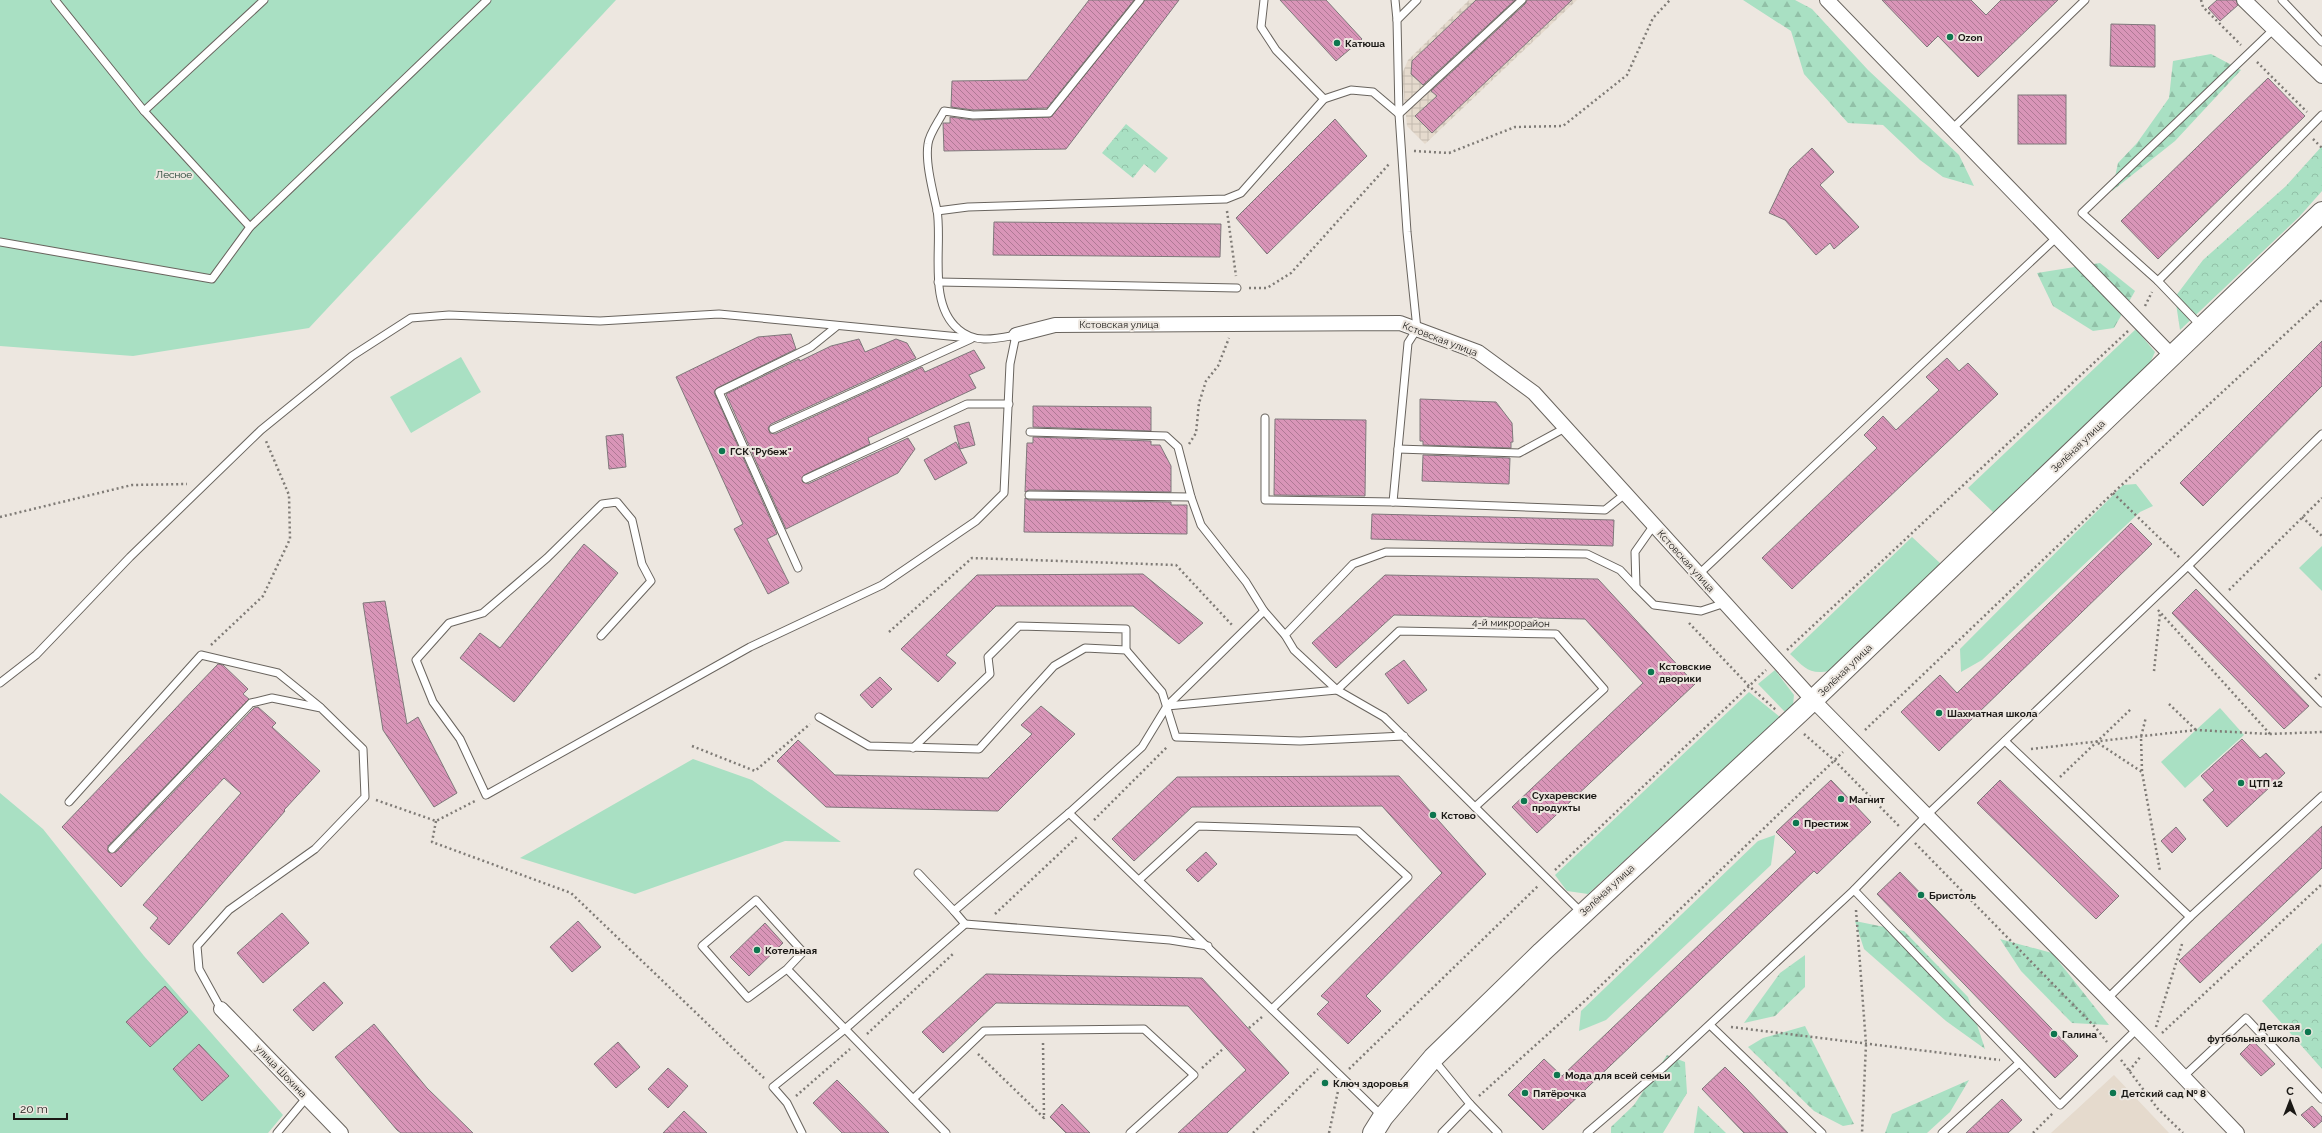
<svg xmlns="http://www.w3.org/2000/svg" width="2322" height="1133" font-family="Raleway,sans-serif">
	<defs>
		<pattern id="industrial-grid" width="8" height="8" patternUnits="userSpaceOnUse"><rect width="8" height="8" fill="#e5dacd"/><path d="M0 4h8M4 0v8" fill="none" stroke="#c4baaf"/></pattern>
		<pattern id="forest-firs" width="22" height="20" patternUnits="userSpaceOnUse"><rect width="22" height="20" fill="#a9e0c3"/><path d="M5 1l3.5 6h-7zM16 11l3.5 6h-7z" fill="#91c0a7"/></pattern>
		<pattern id="park-crowns" width="20" height="18" patternUnits="userSpaceOnUse"><rect width="20" height="18" fill="#a9e0c3"/><path d="M2 6a3 3 0 1 1 6 0M12 15a3 3 0 1 1 6 0" fill="none" stroke="#91c0a7"/></pattern>
		<pattern id="building-back-hatch" width="6" height="6" patternUnits="userSpaceOnUse"><rect width="6" height="6" fill="#d995b8"/><path d="M-1 5l2 2M0 0l6 6M5-1l2 2" fill="none" stroke="#af7995"/></pattern>
	</defs>
	<rect width="100%" height="100%" fill="#ede7e0"/>
	<!-- built -->
	<polygon fill="#e5dacd" points="2114,1075 2169,1133 2051,1133 2075,1111"/>
	<!-- industrial -->
	<polygon fill="url(#industrial-grid)" points="1469,0 1577,0 1425,144 1407,126 1402,74 1408,60"/>
	<!-- green -->
	<g fill="#a9e0c3">
		<polygon points="0,0 616,0 309,328 133,356 0,346"/>
		<polygon points="2136,329 2155,352 2150,363 1994,513 1968,488"/>
		<polygon points="461,357 481,392 411,433 390,397"/>
		<polygon points="2136,484 2153,506 2140,512 1982,660 1961,672 1960,649 2123,485"/>
		<path d="M1912,537L1941,564L1829,671C1809,675 1804,667 1790,654Z"/>
		<polygon points="2322,546 2322,591 2299,568"/>
		<polygon points="1775,670 1794,695 1793,705 1785,712 1758,684"/>
		<polygon points="1749,692 1780,717 1588,894 1567,891 1555,875"/>
		<polygon points="2220,708 2244,735 2185,788 2161,762"/>
		<polygon points="693,759 752,780 841,842 785,841 635,894 520,858"/>
		<polygon points="0,793 43,829 144,956 283,1115 268,1133 0,1133"/>
		<polygon points="1775,835 1771,865 1606,1020 1579,1031 1581,1011 1758,841"/>
	</g>
	<!-- forest -->
	<g fill="url(#forest-firs)">
		<polygon points="1743,0 1795,0 1812,9 1868,70 1959,155 1974,186 1943,177 1920,160 1883,125 1848,123 1804,74 1791,31"/>
		<polygon points="2211,54 2241,70 2175,141 2112,191 2118,163 2137,143 2169,98 2173,61"/>
		<polygon points="2100,263 2135,291 2114,328 2093,331 2053,306 2037,273"/>
		<polygon points="1855,921 1904,931 1968,997 1985,1049 1946,1021 1864,949"/>
		<polygon points="2000,939 2052,953 2109,1025 2072,1023 2021,971"/>
		<polygon points="1805,955 1805,987 1775,1016 1744,1023 1780,973"/>
		<polygon points="1805,1026 1854,1124 1843,1126 1814,1111 1748,1047 1763,1038"/>
		<polygon points="1667,1055 1685,1062 1687,1093 1663,1133 1611,1133 1611,1127 1634,1105"/>
		<polygon points="1969,1080 1950,1112 1927,1133 1885,1133 1892,1114"/>
		<polygon points="1698,1106 1726,1133 1694,1133"/>
	</g>
	<!-- park -->
	<g fill="url(#park-crowns)">
		<polygon points="1126,124 1168,158 1155,173 1144,164 1133,178 1102,153"/>
		<polygon points="2322,146 2322,191 2299,217 2180,330 2175,297 2203,260 2286,186"/>
		<polygon points="2322,943 2322,1069 2262,1001"/>
	</g>
	<!-- building -->
	<g fill="url(#building-back-hatch)" stroke="#7f787b">
		<polygon points="1089,0 1134,0 1047,108 973,110 951,107 952,81 1027,80"/>
		<polygon points="1145,0 1179,0 1066,149 944,151 943,123 950,123 950,117 973,120 1051,117"/>
		<polygon points="1280,0 1326,0 1362,39 1336,61"/>
		<polygon points="1476,0 1515,0 1423,85 1411,74 1412,61"/>
		<polygon points="1527,0 1572,0 1432,133 1415,116 1437,96 1431,91 1525,4"/>
		<polygon points="1882,0 1971,0 1986,15 2001,0 2058,0 1978,77 1938,36 1927,47"/>
		<polygon points="2217,0 2236,0 2238,5 2220,21 2208,8"/>
		<polygon points="2111,24 2155,25 2155,67 2110,66"/>
		<polygon points="2268,78 2305,116 2158,259 2121,221"/>
		<rect x="2018" y="95" width="48" height="49"/>
		<polygon points="1335,119 1367,156 1267,254 1236,218"/>
		<polygon points="1812,148 1834,172 1820,185 1859,227 1834,249 1830,243 1816,255 1785,220 1769,213 1790,169"/>
		<polygon points="994,222 1221,224 1220,257 993,255"/>
		<polygon points="791,334 796,349 717,388 714,392 777,534 767,539 789,583 768,594 734,529 743,524 676,377 758,337"/>
		<polygon points="859,339 865,352 896,339 907,343 916,358 771,424 768,428 770,433 775,434 922,367 925,372 974,350 985,368 969,375 976,388 868,438 870,444 804,475 802,481 808,484 908,438 915,449 898,473 786,529 726,394 799,359 800,361 831,346"/>
		<polygon points="2322,341 2322,386 2203,506 2180,483"/>
		<polygon points="1947,358 1959,371 1968,363 1998,394 1792,589 1762,558 1877,448 1864,435 1883,416 1896,430 1939,390 1926,377"/>
		<polygon points="1420,399 1496,402 1512,423 1513,442 1511,442 1511,448 1423,445 1423,441 1420,441"/>
		<polygon points="1033,406 1151,407 1151,431 1033,427"/>
		<polygon points="1275,419 1366,420 1365,496 1274,495"/>
		<polygon points="969,422 975,445 960,449 954,426"/>
		<polygon points="623,434 626,467 609,469 606,436"/>
		<polygon points="1033,437 1151,441 1151,445 1160,445 1171,466 1171,492 1029,490 1025,492 1027,443 1033,443"/>
		<polygon points="956,442 967,463 935,480 924,460"/>
		<polygon points="1423,455 1510,458 1509,484 1422,481"/>
		<polygon points="1025,498 1029,500 1171,502 1171,505 1187,505 1187,534 1024,532"/>
		<polygon points="1372,514 1614,520 1613,546 1371,539"/>
		<polygon points="2131,523 2152,544 1939,751 1901,712 1940,675 1957,693"/>
		<polygon points="584,544 618,573 514,702 460,658 480,633 500,648"/>
		<polygon points="1143,574 1203,623 1179,644 1133,606 996,606 946,655 956,663 938,682 901,649 977,575"/>
		<polygon points="1385,575 1598,579 1695,684 1537,833 1512,807 1643,683 1585,619 1394,615 1336,668 1312,643"/>
		<polygon points="2196,589 2309,706 2284,729 2172,613"/>
		<polygon points="385,601 407,724 418,717 457,793 434,807 383,730 363,603"/>
		<polygon points="1404,660 1427,690 1408,704 1385,674"/>
		<polygon points="218,664 223,665 248,689 243,694 249,699 108,846 108,852 116,852 254,708 258,707 276,723 272,727 320,771 284,810 285,811 169,945 150,928 158,918 143,905 241,793 224,778 121,887 62,827"/>
		<polygon points="880,677 892,689 872,708 860,695"/>
		<polygon points="1041,706 1075,734 998,811 826,807 777,761 798,740 835,775 988,778 1032,734 1021,725"/>
		<polygon points="2242,739 2260,758 2266,753 2285,773 2227,827 2203,800 2214,790 2201,776"/>
		<polygon points="1399,776 1486,874 1366,996 1381,1011 1348,1044 1317,1014 1329,1002 1321,996 1442,873 1382,806 1192,807 1134,861 1112,839 1177,777"/>
		<polygon points="1831,780 1871,822 1817,874 1814,871 1543,1130 1508,1095 1544,1059 1562,1076 1796,852 1776,832"/>
		<polygon points="2000,780 2119,896 2096,919 1977,803"/>
		<polygon points="2322,826 2322,868 2200,983 2179,961"/>
		<polygon points="2176,827 2186,839 2172,853 2161,841"/>
		<polygon points="1206,852 1217,864 1198,882 1186,870"/>
		<polygon points="1900,872 2078,1056 2055,1078 1877,894"/>
		<polygon points="282,913 309,943 263,983 237,953"/>
		<polygon points="578,921 601,947 572,972 550,947"/>
		<polygon points="765,923 783,943 749,976 730,957"/>
		<polygon points="986,974 1202,978 1289,1073 1227,1133 1178,1133 1246,1070 1188,1006 996,1003 943,1053 922,1032"/>
		<polygon points="324,982 343,1003 313,1031 293,1010"/>
		<polygon points="165,986 188,1012 150,1047 126,1022"/>
		<polygon points="374,1024 427,1088 473,1133 401,1133 397,1130 335,1057"/>
		<polygon points="2253,1041 2275,1064 2261,1076 2240,1054"/>
		<polygon points="618,1042 640,1067 616,1088 594,1064"/>
		<polygon points="199,1044 229,1076 202,1101 173,1069"/>
		<polygon points="1725,1067 1746,1088 1788,1133 1744,1133 1702,1089"/>
		<polygon points="668,1068 688,1086 668,1108 648,1089"/>
		<polygon points="837,1080 852,1095 889,1133 842,1133 813,1103"/>
		<polygon points="2002,1099 2022,1120 2008,1133 1966,1133"/>
		<polygon points="1062,1104 1090,1133 1066,1133 1050,1117"/>
		<polygon points="2312,1106 2322,1117 2322,1121 2314,1128 2301,1115"/>
		<polygon points="684,1111 707,1133 663,1133"/>
	</g>
	<g fill="none" stroke-linecap="round" stroke-linejoin="round">
		<defs>
			<g id="service">
				<polyline points="55,0 144,111 250,227"/>
				<polyline points="1264,0 1261,27 1276,50 1324,99"/>
				<polyline points="1395,0 1397,20"/>
				<polyline points="1522,0 1399,114 1407,232 1417,329 1408,343 1393,502 1605,510 1625,494"/>
				<polyline points="2282,0 2322,42"/>
				<polyline points="2274,29 2082,213 2158,281 2322,115"/>
				<polyline points="144,111 264,0"/>
				<polyline points="1399,114 1397,20 1417,0"/>
				<polyline points="1952,129 2085,0"/>
				<polyline points="937,211 968,207 1226,199 1241,193 1324,99 1351,90 1373,92 1399,114"/>
				<polyline points="0,242 212,279 250,227 487,0"/>
				<polyline points="2158,281 2201,326"/>
				<polyline points="938,282 1237,288"/>
				<polyline points="1265,418 1265,500 1393,502"/>
				<polyline points="773,429 971,339"/>
				<polyline points="1030,432 1166,436 1178,447 1191,497 1201,525 1246,582 1264,611"/>
				<polyline points="1398,449 1519,453 1565,428"/>
				<polyline points="806,479 967,404 1009,404"/>
				<polyline points="1029,495 1191,497"/>
				<polyline points="1654,525 1635,552 1636,587 1654,605 1701,611 1725,603"/>
				<polyline points="2188,566 2322,703"/>
				<polyline points="798,568 719,392 811,347 837,326"/>
				<polyline points="1699,574 2057,237"/>
				<path d="M601,636L651,581L642,564L632,520L617,502L602,504L547,558L483,613L449,623L416,660L433,702L460,739L486,795L750,647L882,585L976,521L1004,493L1010,364L1016,335C995,339 975,344 958,329C927,303 943,245 937,210C933,192 925,162 928,144C929,134 939,121 944,111L973,115L1049,113L1140,0"/>
				<polyline points="0,683 36,655 130,557 261,430 352,356 411,318 449,315 600,321 719,314 970,338"/>
				<polyline points="1167,706 1337,690 1399,631 1556,634 1604,689 1475,807"/>
				<polyline points="819,717 869,746 979,749 1054,666 1085,648 1126,650 1162,692 1176,737 1300,741 1404,736"/>
				<polyline points="2005,741 2190,917 2107,999"/>
				<polyline points="913,748 990,674 988,657 1019,626 1126,629 1126,650"/>
				<polyline points="69,802 201,655 278,673 320,707"/>
				<polyline points="1069,813 1382,1116"/>
				<polyline points="112,849 251,703 272,698 321,708 363,749 365,797 315,849 229,910 197,946 199,969 221,1009"/>
				<polyline points="918,873 954,911 1069,813 1142,747 1167,706 1264,611 1285,635"/>
				<polyline points="1139,880 1198,826 1358,831 1408,877 1272,1009"/>
				<polyline points="1854,890 2060,1105 2137,1029"/>
				<polyline points="1582,913 1384,717 1337,690 1294,650 1285,635 1353,564 1386,552 1587,554 1620,570 1636,587"/>
				<polyline points="2190,917 2322,796"/>
				<polyline points="965,924 1170,940 1208,946"/>
				<polyline points="787,969 748,998 702,946 756,900 803,952 787,969 946,1133"/>
				<polyline points="1710,1025 1822,1133"/>
				<polyline points="1434,1060 1470,1104 1498,1133"/>
				<polyline points="2183,1077 2246,1018 2322,1099"/>
				<polyline points="913,1099 984,1031 1144,1029 1194,1075 1130,1133"/>
				<polyline points="277,1133 307,1097"/>
				<polyline points="802,1133 787,1103 773,1087 845,1029 965,924 954,911"/>
				<polyline points="1442,1133 1470,1104"/>
				<polyline points="1587,1133 1665,1066 1854,890 1927,815 2188,566 2322,434"/>
				<polyline points="1942,1133 2019,1063"/>
			</g>
			<g id="minor">
				<polyline points="1827,0 2172,356"/>
				<polyline points="2244,0 2322,76"/>
				<polyline points="1016,335 1055,325 1400,323 1478,352 1534,393 1813,700 2151,1043 2237,1133"/>
				<polyline points="221,1009 341,1133"/>
			</g>
			<polyline id="secondary" points="1373,1133 1383,1117 1433,1058 1542,952 1813,700 2322,212"/>
		</defs>
		<!-- service casing -->
		<use href="#service" stroke="#69645e" stroke-width="9"/>
		<!-- minor casing -->
		<use href="#minor" stroke="#69645e" stroke-width="16"/>
		<!-- secondary casing -->
		<use href="#secondary" stroke="#69645e" stroke-width="22"/>
		<!-- path -->
		<g stroke="#7f7b76" stroke-width="2.5" stroke-dasharray="2 3" stroke-linecap="butt">
			<polyline points="2201,0 2203,7 2241,45"/>
			<polyline points="2257,62 2307,112"/>
			<polyline points="2313,139 2322,148"/>
			<polyline points="1414,151 1449,153 1515,127 1563,126 1627,75 1653,18 1670,0"/>
			<polyline points="1227,211 1236,276"/>
			<polyline points="1249,288 1267,288 1291,273 1390,163"/>
			<polyline points="2145,306 2152,292"/>
			<polyline points="1189,444 1196,433 1199,403 1206,381 1218,366 1229,338"/>
			<polyline points="2113,493 2180,558"/>
			<polyline points="0,517 132,485 187,484"/>
			<polyline points="2302,517 2322,536"/>
			<polyline points="2229,590 2322,498"/>
			<polyline points="2158,610 2270,734"/>
			<polyline points="1689,623 1749,686 1776,710"/>
			<polyline points="889,632 972,558 1176,565 1232,625"/>
			<polyline points="211,645 263,596 290,539 289,495 266,441"/>
			<polyline points="1787,650 2128,331"/>
			<polyline points="2154,671 2160,613"/>
			<polyline points="2315,679 2322,672"/>
			<polyline points="2169,704 2196,730"/>
			<polyline points="1865,730 2113,493 2322,300"/>
			<polyline points="1804,734 1834,760 1899,826"/>
			<polyline points="2098,743 2142,772 2160,871"/>
			<polyline points="692,746 755,771 810,724"/>
			<polyline points="2031,749 2196,730 2270,734 2322,732"/>
			<polyline points="2142,771 2141,737 2146,717"/>
			<polyline points="2060,777 2131,709"/>
			<polyline points="376,800 436,821 477,800"/>
			<polyline points="1094,820 1168,746"/>
			<polyline points="436,821 432,842 571,893 764,1078"/>
			<polyline points="1915,843 2096,1028 2107,1042"/>
			<polyline points="1555,870 1766,670"/>
			<polyline points="1856,910 1866,1044 1862,1133"/>
			<polyline points="995,914 1078,836"/>
			<polyline points="1731,1027 2000,1060"/>
			<polyline points="2156,1027 2182,944"/>
			<polyline points="1249,1028 1262,1017"/>
			<polyline points="2162,1033 2322,884"/>
			<polyline points="867,1034 954,953"/>
			<polyline points="978,1054 1044,1118 1043,1042"/>
			<polyline points="2121,1060 2158,1109 2183,1133"/>
			<polyline points="1202,1068 1224,1048"/>
			<polyline points="1349,1069 1538,886"/>
			<polyline points="2129,1071 2141,1056"/>
			<polyline points="796,1096 850,1049"/>
			<polyline points="1479,1096 1588,998 1843,752"/>
			<polyline points="1253,1133 1318,1069"/>
			<polyline points="1329,1133 1338,1091"/>
			<polyline points="2033,1133 2053,1113"/>
		</g>
		<!-- service -->
		<use href="#service" stroke="#fff" stroke-width="7"/>
		<!-- minor -->
		<use href="#minor" stroke="#fff" stroke-width="14"/>
		<!-- secondary -->
		<use href="#secondary" stroke="#fff" stroke-width="20"/>
	</g>
	<!-- markers -->
	<g fill="#0d764f" stroke="#ede7e0" stroke-width="1.5">
		<circle cx="1950" cy="37" r="4"/>
		<circle cx="1337" cy="43" r="4"/>
		<circle cx="722" cy="451" r="4"/>
		<circle cx="1651" cy="672" r="4"/>
		<circle cx="1939" cy="713" r="4"/>
		<circle cx="2241" cy="783" r="4"/>
		<circle cx="1841" cy="799" r="4"/>
		<circle cx="1524" cy="801" r="4"/>
		<circle cx="1433" cy="815" r="4"/>
		<circle cx="1796" cy="823" r="4"/>
		<circle cx="1921" cy="895" r="4"/>
		<circle cx="757" cy="950" r="4"/>
		<circle cx="2308" cy="1032" r="4"/>
		<circle cx="2054" cy="1034" r="4"/>
		<circle cx="1557" cy="1075" r="4"/>
		<circle cx="1325" cy="1083" r="4"/>
		<circle cx="1525" cy="1093" r="4"/>
		<circle cx="2113" cy="1093" r="4"/>
	</g>
	<g text-anchor="middle" dominant-baseline="central" stroke-width="4" stroke-linejoin="round" paint-order="stroke">
		<!-- poi labels -->
		<g font-size="10" font-weight="bold" fill="#1b1916" stroke="#ede7e0" text-anchor="start">
			<text x="1958" y="37">Ozon</text>
			<text x="1345" y="43">Катюша</text>
			<text x="730" y="451">ГСК "Рубеж"</text>
			<text x="1659" y="666">Кстовские<tspan x="1659" dy="12">дворики</tspan></text>
			<text x="1947" y="713">Шахматная школа</text>
			<text x="2249" y="783">ЦТП 12</text>
			<text x="1532" y="795">Сухаревские<tspan x="1532" dy="12">продукты</tspan></text>
			<text x="1849" y="799">Магнит</text>
			<text x="1441" y="815">Кстово</text>
			<text x="1804" y="823">Престиж</text>
			<text x="1929" y="895">Бристоль</text>
			<text x="765" y="950">Котельная</text>
			<text x="2300" y="1026" text-anchor="end">Детская<tspan x="2300" dy="12">футбольная школа</tspan></text>
			<text x="2062" y="1034">Галина</text>
			<text x="1565" y="1075">Мода для всей семьи</text>
			<text x="1333" y="1083">Ключ здоровья</text>
			<text x="1533" y="1093">Пятёрочка</text>
			<text x="2121" y="1093">Детский сад № 8</text>
		</g>
		<!-- park labels -->
		<g font-size="10" fill="#0f3122" stroke="#ede7e0">
			<text x="174" y="174">Лесное</text>
		</g>
		<!-- street labels -->
		<g font-size="10" fill="#1b1916" stroke="#ede7e0">
			<text x="1119" y="324">Кстовская улица</text>
			<text transform="translate(1440 339) rotate(21)">Кстовская улица</text>
			<text transform="translate(2078 446) rotate(-44)">Зелёная улица</text>
			<text transform="translate(1686 561) rotate(48)">Кстовская улица</text>
			<text transform="translate(1511 623) rotate(1)">4-й микрорайон</text>
			<text transform="translate(1845 670) rotate(-44)">Зелёная улица</text>
			<text transform="translate(1607 890) rotate(-43)">Зелёная улица</text>
			<text transform="translate(281 1071) rotate(46)">улица Шохина</text>
		</g>
	</g>
	<!-- north arrow -->
	<g transform="translate(2290 1101)" stroke="#ede7e0" stroke-width="3" paint-order="stroke">
	<path d="M0-3L7 15L0 10L-7 15Z" fill="#1b1916"/>
	<text y="-6" font-size="11" font-weight="bold" text-anchor="middle" fill="#1b1916">С</text>
	</g>
	<!-- scale -->
	<path d="M14 1113v6h53v-6" fill="none" stroke="#1b1916" stroke-width="2"/>
	<text x="20" y="1113" font-size="12" fill="#1b1916" stroke="#ede7e0" stroke-width="3" paint-order="stroke">20 m</text>
</svg>
